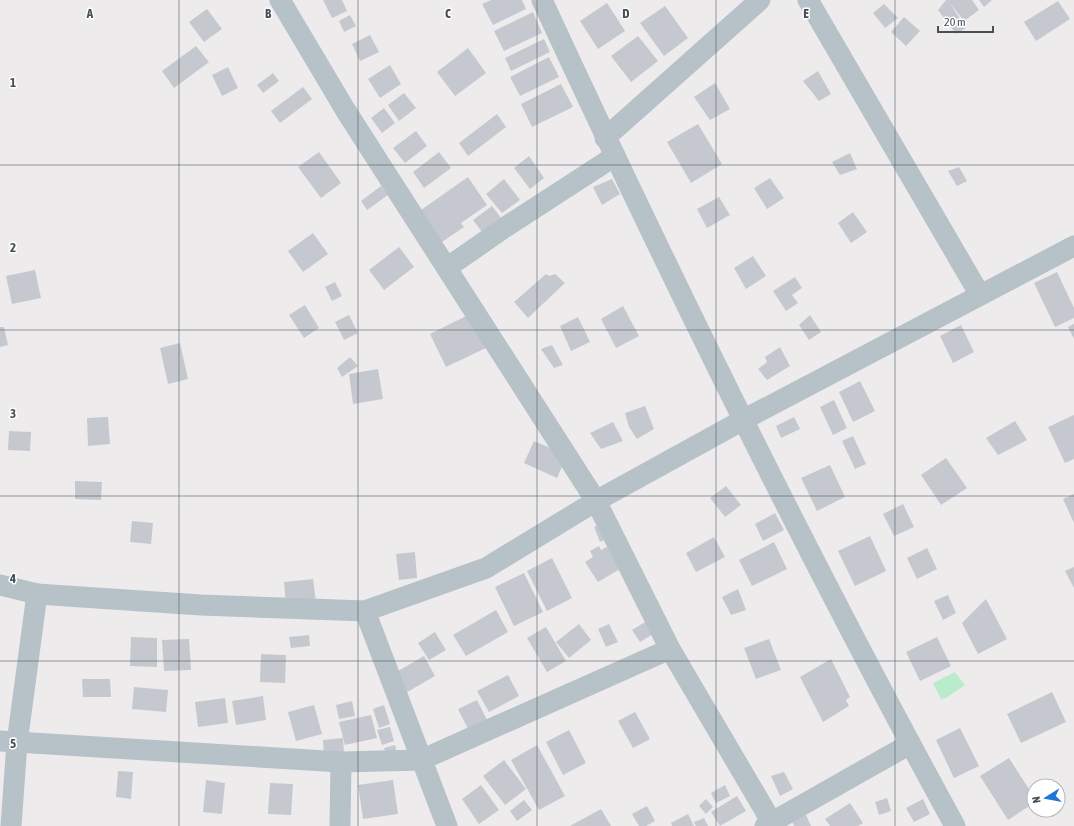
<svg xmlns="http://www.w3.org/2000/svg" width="1074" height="826" font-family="'Asap Condensed',sans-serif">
	<rect width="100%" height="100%" fill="#eeebec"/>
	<!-- green -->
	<polygon fill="#b9eccb" points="955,672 965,685 946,698 941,699 933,683"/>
	<!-- building -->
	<g fill="#c5c9cf">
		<polygon points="323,0 342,0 347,11 332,18"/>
		<polygon points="491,0 522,0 526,9 493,25 482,4"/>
		<polygon points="946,0 972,0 979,10 964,21 950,3 966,28 956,34 938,10"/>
		<polygon points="979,0 992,0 984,7"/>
		<polygon points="1058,1 1070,19 1036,41 1024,22"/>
		<polygon points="607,3 625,31 598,49 580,21"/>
		<polygon points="884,4 898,18 885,28 873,13"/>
		<polygon points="665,6 688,38 664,56 640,23"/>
		<polygon points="207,9 222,29 204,42 189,22"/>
		<polygon points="533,12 542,33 504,51 494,31"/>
		<polygon points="350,15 356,26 344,32 339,21"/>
		<polygon points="904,17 920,31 906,46 891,32"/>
		<polygon points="370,35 379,52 360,61 352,44"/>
		<polygon points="638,36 658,61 631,82 611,56"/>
		<polygon points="544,39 550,52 511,71 505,58"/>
		<polygon points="196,46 209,62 174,88 162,71"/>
		<polygon points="468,48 486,73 455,96 437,72"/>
		<polygon points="549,57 559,77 520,96 510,77"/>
		<polygon points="390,65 401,84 380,98 368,79"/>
		<polygon points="228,67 238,88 222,96 212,75"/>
		<polygon points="818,71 831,94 819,101 803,81"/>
		<polygon points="273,73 279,81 263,93 257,85"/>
		<polygon points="715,83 730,109 710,120 694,97"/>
		<polygon points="561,84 573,107 532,127 521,104"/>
		<polygon points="303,87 312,99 280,123 271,111"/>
		<polygon points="404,93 416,108 399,121 388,105"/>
		<polygon points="384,108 395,123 382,133 371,118"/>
		<polygon points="497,114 506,127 468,156 459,143"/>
		<polygon points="698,124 722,164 691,183 667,142"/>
		<polygon points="416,131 427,146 405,163 393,148"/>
		<polygon points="319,152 341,183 321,198 298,167"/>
		<polygon points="439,152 451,168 424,188 413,172"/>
		<polygon points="850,153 857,169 840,175 832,162"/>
		<polygon points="529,156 544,178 530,189 514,168"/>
		<polygon points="959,167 967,181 957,186 948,171"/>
		<polygon points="468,177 487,205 461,223 464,227 442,242 421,210"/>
		<polygon points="770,178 784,198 767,209 754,188"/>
		<polygon points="504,179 520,200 502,213 486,194"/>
		<polygon points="612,179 620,194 602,205 593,187"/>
		<polygon points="381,186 388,195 367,210 361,201"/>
		<polygon points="719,197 730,215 707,228 697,209"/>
		<polygon points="492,206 501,218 482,232 473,220"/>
		<polygon points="853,212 867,232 851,243 838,223"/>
		<polygon points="313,233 328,254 303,272 288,251"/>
		<polygon points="399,247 414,267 384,290 369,270"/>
		<polygon points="753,256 766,276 746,289 734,268"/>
		<polygon points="35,270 41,298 12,304 6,276"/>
		<polygon points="1057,272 1074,308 1074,318 1055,327 1034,283"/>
		<polygon points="546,274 549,276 555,274 565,283 528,318 514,302"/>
		<polygon points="795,277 802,288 792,295 798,303 786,311 773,291"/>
		<polygon points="335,282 342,296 332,301 325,287"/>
		<polygon points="305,305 319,328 304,338 289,315"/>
		<polygon points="623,306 639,336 616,348 601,319"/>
		<polygon points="472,313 488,347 446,367 430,334"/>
		<polygon points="349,315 358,333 344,340 335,322"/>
		<polygon points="810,315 821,332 809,340 799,325"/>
		<polygon points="578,317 590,342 571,351 560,326"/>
		<polygon points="1074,324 1074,339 1068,327"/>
		<polygon points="961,325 974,352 953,363 940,336"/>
		<polygon points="0,327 4,327 8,345 0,347"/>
		<polygon points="180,343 188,379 168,384 160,348"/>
		<polygon points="552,345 563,365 554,368 541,349"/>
		<polygon points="780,347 790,366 767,380 758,369 767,362 765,357"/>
		<polygon points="350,357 358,366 342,377 337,368"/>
		<polygon points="378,369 383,399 353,404 349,374"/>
		<polygon points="860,381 875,411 853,422 839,392"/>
		<polygon points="834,400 847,428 833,435 820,407"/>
		<polygon points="645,406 654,429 637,439 629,427 625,413"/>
		<polygon points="1074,415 1074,459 1065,463 1048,427"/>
		<polygon points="108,417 110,444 88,446 87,418"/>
		<polygon points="794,417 800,429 781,438 776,426"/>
		<polygon points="1015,421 1027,440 998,455 986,438"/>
		<polygon points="613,422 623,441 601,449 590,433"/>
		<polygon points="9,431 31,432 30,451 8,450"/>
		<polygon points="853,436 866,464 855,469 842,441"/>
		<polygon points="534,441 567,455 557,478 524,463"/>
		<polygon points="946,458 967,488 941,505 921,475"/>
		<polygon points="830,465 845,497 817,511 801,478"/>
		<polygon points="75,481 102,482 101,500 75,499"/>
		<polygon points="726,486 741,505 725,517 710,498"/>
		<polygon points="1074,494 1074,523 1063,499"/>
		<polygon points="903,504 914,527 894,536 883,514"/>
		<polygon points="775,513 784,530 763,541 755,524"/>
		<polygon points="132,521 153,523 151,544 130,542"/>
		<polygon points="605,522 612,537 600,542 594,527"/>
		<polygon points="870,536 886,571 855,586 838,551"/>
		<polygon points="714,537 725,557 696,572 686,553"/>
		<polygon points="774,542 787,569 752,586 739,560"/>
		<polygon points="612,544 625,566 598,582 585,562 593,557 590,551 599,546 601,550"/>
		<polygon points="927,548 937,569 917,579 907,558"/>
		<polygon points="415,552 417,578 399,580 396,554"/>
		<polygon points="552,558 572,598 547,611 527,571"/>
		<polygon points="1074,567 1074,588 1065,571"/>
		<polygon points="524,573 543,612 514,626 495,587"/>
		<polygon points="313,579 316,602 286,605 284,582"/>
		<polygon points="738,589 746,610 731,615 722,597"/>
		<polygon points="948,595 956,613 943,620 934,601"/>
		<polygon points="986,599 1007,639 978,654 962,623"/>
		<polygon points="496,610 508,632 466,656 453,635"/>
		<polygon points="650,619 658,631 640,642 632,630"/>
		<polygon points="579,624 591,640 569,658 556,642"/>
		<polygon points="609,624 618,642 606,647 598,629"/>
		<polygon points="546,627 566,661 547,672 527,638"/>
		<polygon points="435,632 446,650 429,660 418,643"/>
		<polygon points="309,635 310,646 291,648 289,637"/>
		<polygon points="131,637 157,638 157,667 130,666"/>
		<polygon points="937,637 951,666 920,681 906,652"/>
		<polygon points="189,639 191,670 164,671 162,640"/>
		<polygon points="769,639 781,670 756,679 744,648"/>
		<polygon points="261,654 286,655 285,683 260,682"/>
		<polygon points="424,656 435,676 402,695 391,675"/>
		<polygon points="831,659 850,697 846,700 849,706 823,722 800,677"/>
		<polygon points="508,675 519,696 489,712 477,691"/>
		<polygon points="82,679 110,679 111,697 83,697"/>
		<polygon points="134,687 168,690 166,712 132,709"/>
		<polygon points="1052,692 1066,722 1021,743 1007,714"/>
		<polygon points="263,696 266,720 236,725 232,701"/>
		<polygon points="225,698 228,723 198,727 195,702"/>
		<polygon points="477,700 489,724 470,733 458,709"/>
		<polygon points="352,701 355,716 339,719 336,705"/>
		<polygon points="314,705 322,734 296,741 288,712"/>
		<polygon points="384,705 390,724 379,728 373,709"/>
		<polygon points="635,712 650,739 633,748 618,721"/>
		<polygon points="371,715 377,738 345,745 339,722"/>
		<polygon points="390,727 394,741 382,745 377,730"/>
		<polygon points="960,728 979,766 954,778 936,740"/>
		<polygon points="569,730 586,763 563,775 546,742"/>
		<polygon points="343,738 344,754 324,756 323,740"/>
		<polygon points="395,745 398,757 387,759 384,748"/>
		<polygon points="537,745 565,796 539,810 511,760"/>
		<polygon points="1009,758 1034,797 1034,803 1008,820 980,776"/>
		<polygon points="504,760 526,789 505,805 483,776"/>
		<polygon points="118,771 133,772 131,799 116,797"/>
		<polygon points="784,772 793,789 780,796 771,776"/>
		<polygon points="206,780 225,783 222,814 203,812"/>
		<polygon points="393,780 398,814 363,819 358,785"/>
		<polygon points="270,783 293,784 291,815 268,814"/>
		<polygon points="481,785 499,810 479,824 462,799"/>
		<polygon points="725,785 730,796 716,803 711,793"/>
		<polygon points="737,796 746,811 720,826 711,812"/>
		<polygon points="887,798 891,811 879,815 875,802"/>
		<polygon points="706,799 713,807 706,814 699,806"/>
		<polygon points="923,799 930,814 914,822 906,808"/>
		<polygon points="524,800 532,810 517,821 510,811"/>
		<polygon points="850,803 863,823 858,826 830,826 825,819"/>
		<polygon points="647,806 655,821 646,826 639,826 632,814"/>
		<polygon points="601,809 611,826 570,826"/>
		<polygon points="688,814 694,826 672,826 671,823"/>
		<polygon points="806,815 811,826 794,826 792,821"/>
		<polygon points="704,818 708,826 696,826 694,822"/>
	</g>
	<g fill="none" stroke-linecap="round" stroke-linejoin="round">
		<!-- minor -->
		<g stroke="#b7c1c8" stroke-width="21">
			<polyline points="280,0 346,111 596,501 670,649 774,826"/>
			<path d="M542,0C671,279 807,556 955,826"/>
			<polyline points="808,0 980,295"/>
			<polyline points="605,138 760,0"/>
			<polyline points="448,267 504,228 615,156"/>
			<polyline points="0,585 37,594 201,605 365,611 486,568 596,501 743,420 1074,246"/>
			<polyline points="365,611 447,826"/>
			<polyline points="0,741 341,762 421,760 670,649"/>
			<polyline points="11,826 17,743 37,594"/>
			<polyline points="340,826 341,762"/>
			<polyline points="765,826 910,744"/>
		</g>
	</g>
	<!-- grid -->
	<path fill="none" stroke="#455058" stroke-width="1" stroke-opacity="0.55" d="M179,0V826M358,0V826M537,0V826M716,0V826M895,0V826M0,165H1074M0,330H1074M0,496H1074M0,661H1074"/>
	<g font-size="13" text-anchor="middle" font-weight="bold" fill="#455058" stroke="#fff" stroke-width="3" stroke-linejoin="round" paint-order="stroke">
		<text x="90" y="18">A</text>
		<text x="268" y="18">B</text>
		<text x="448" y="18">C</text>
		<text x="626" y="18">D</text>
		<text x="806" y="18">E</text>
		<text x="13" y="87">1</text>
		<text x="13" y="252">2</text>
		<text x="13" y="418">3</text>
		<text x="13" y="583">4</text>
		<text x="13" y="748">5</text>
	</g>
	<!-- north arrow -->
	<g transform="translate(1046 798) rotate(259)"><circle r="19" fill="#ffffff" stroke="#b5b9bc"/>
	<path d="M0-3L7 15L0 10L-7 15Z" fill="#1d77d7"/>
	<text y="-6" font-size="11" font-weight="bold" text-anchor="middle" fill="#455058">N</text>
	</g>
	<!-- scale -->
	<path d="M938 26v6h55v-6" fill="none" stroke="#455058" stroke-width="2"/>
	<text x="944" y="26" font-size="12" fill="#455058" stroke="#ffffff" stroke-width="3" paint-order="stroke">20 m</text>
</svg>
